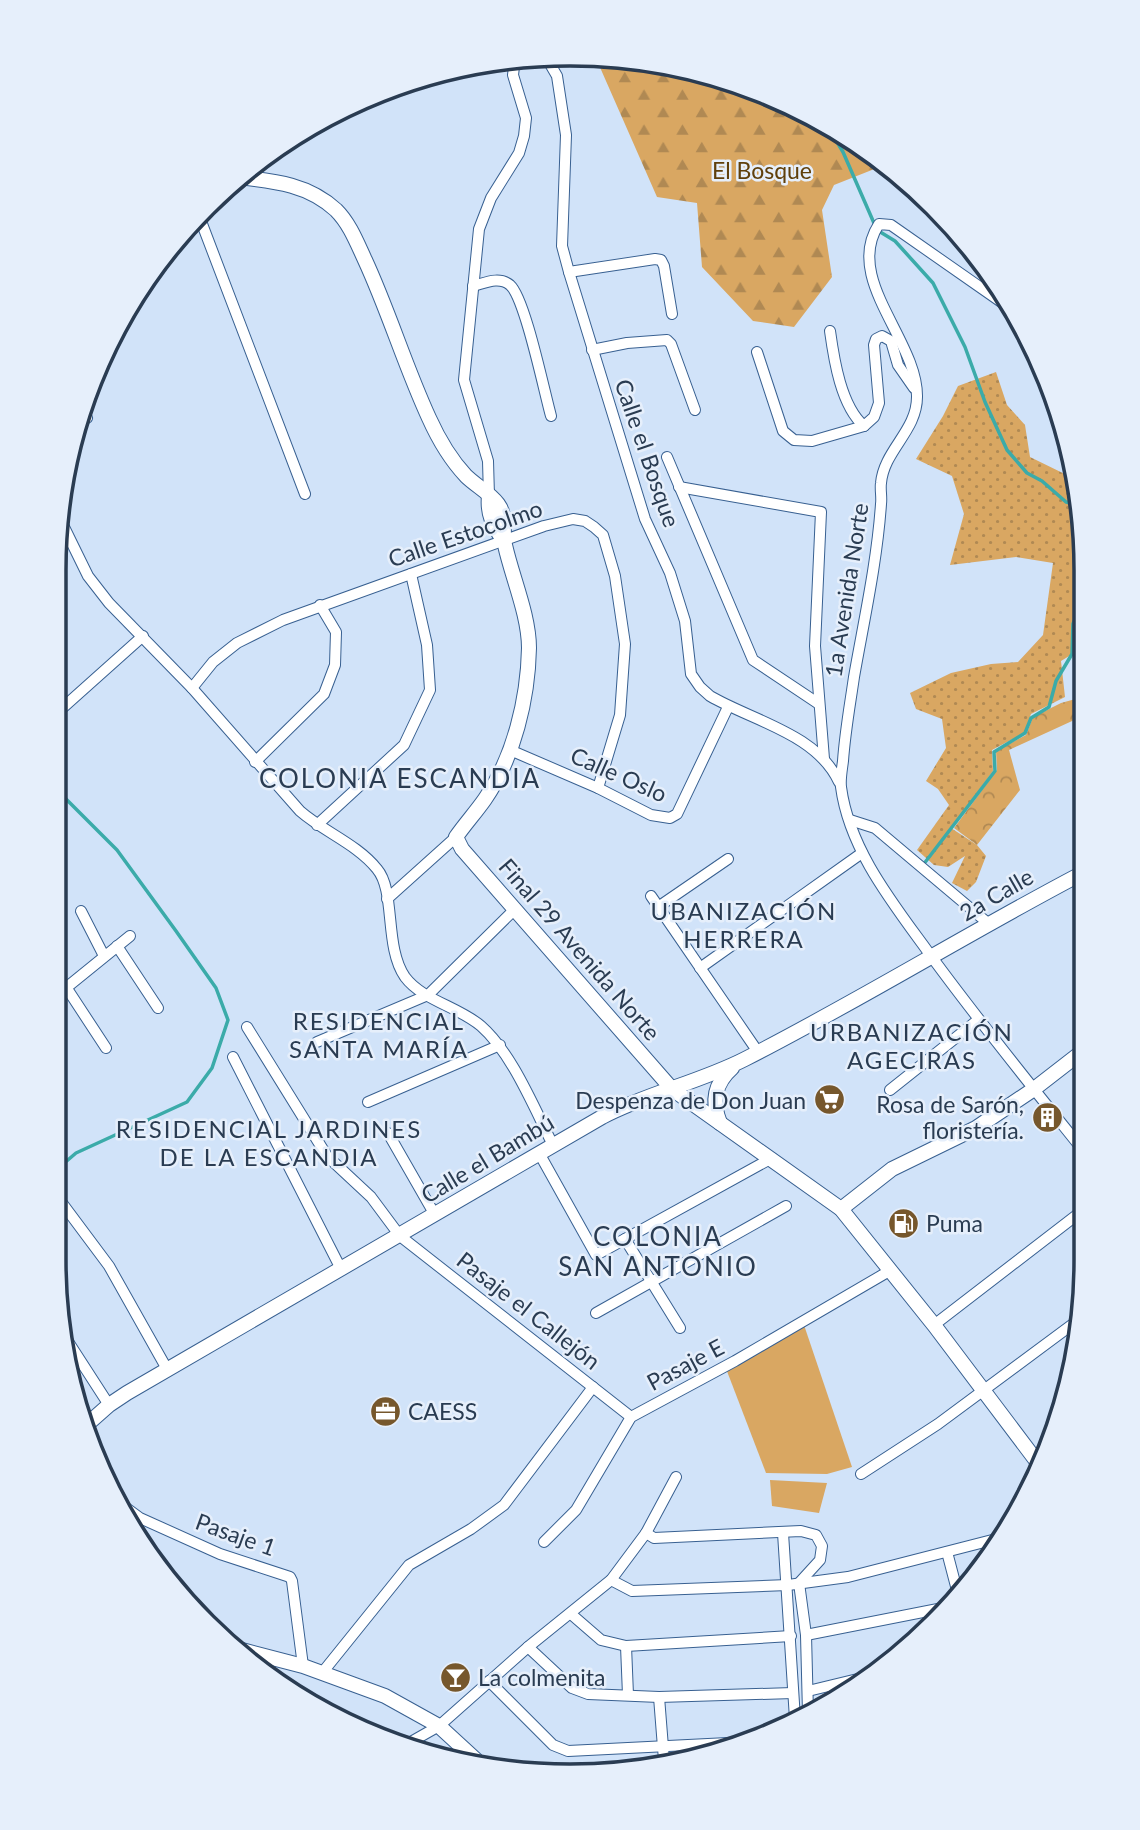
<svg xmlns="http://www.w3.org/2000/svg" width="1140" height="1830" font-family="Lato,sans-serif">
	<defs>
		<pattern id="grass-dots" width="8" height="8" patternUnits="userSpaceOnUse" patternTransform="scale(1.75)"><rect width="8" height="8" fill="#d9a762"/><path d="M2 2h.1M6 6h.1" fill="none" stroke="#b08953" stroke-width="1.8" stroke-linecap="round"/></pattern>
		<pattern id="forest-firs" width="22" height="20" patternUnits="userSpaceOnUse" patternTransform="scale(1.75)"><rect width="22" height="20" fill="#d9a762"/><path d="M5 1l3.5 6h-7zM16 11l3.5 6h-7z" fill="#b08953"/></pattern>
		<pattern id="park-crowns" width="20" height="18" patternUnits="userSpaceOnUse" patternTransform="scale(1.75)"><rect width="20" height="18" fill="#d9a762"/><path d="M2 6a3 3 0 1 1 6 0M12 15a3 3 0 1 1 6 0" fill="none" stroke="#b08953"/></pattern>
	</defs>
	<rect width="100%" height="100%" fill="#d1e3f9"/>
	<!-- grass -->
	<g fill="url(#grass-dots)">
		<polygon points="454,70 457,73 401,90 392,87 404,82"/>
		<polygon points="996,372 1007,405 1025,425 1030,457 1075,479 1085,536 1084,647 1061,661 1065,697 1031,714 1024,733 992,750 993,771 951,828 977,845 986,856 976,882 967,891 952,883 965,856 948,867 934,865 917,850 949,805 938,789 926,781 946,748 942,719 916,709 910,693 951,673 991,664 1018,662 1043,635 1053,563 1016,557 950,565 964,514 952,476 916,459 943,416 958,386"/>
	</g>
	<!-- forest -->
	<polygon fill="url(#forest-firs)" points="603,55 703,72 798,107 887,164 834,185 822,210 832,277 794,327 753,321 702,267 697,203 657,197 595,56"/>
	<!-- park -->
	<polygon fill="url(#park-crowns)" points="1079,698 1083,716 1009,750 1020,790 977,845 954,828 997,770 996,751 1026,735 1033,717 1061,703"/>
	<!-- pitch -->
	<g fill="#d9a762">
		<polygon points="804,1325 852,1467 827,1474 766,1473 725,1366"/>
		<polygon points="770,1480 827,1483 819,1513 772,1506"/>
	</g>
	<g fill="none" stroke-linecap="round" stroke-linejoin="round">
		<!-- stream -->
		<g stroke="#3baba9" stroke-width="3.5">
			<polyline points="827,125 843,152 877,230 895,241 933,283 965,347 985,402 1007,450 1027,473 1042,481 1066,502 1079,505"/>
			<polyline points="923,865 995,771 994,752 1025,733 1031,718 1049,707 1056,681 1072,654 1073,624 1084,596"/>
			<polyline points="55,1171 76,1153 187,1102 212,1068 228,1020 216,988 176,931 117,850 65,798 57,784"/>
		</g>
		<defs>
			<g id="minor">
				<path d="M546,57L557,76L566,135L562,246L569,272L645,519L670,573L685,621L691,674L700,687L710,696C753,721 817,734 839,782"/>
				<polyline points="199,216 305,494"/>
				<polyline points="569,272 655,259 661,260 664,266 672,314"/>
				<path d="M473,286C485,283 499,276 510,285C525,298 544,391 551,416"/>
				<path d="M1017,313L891,225L879,224C843,279 918,340 917,397C917,431 884,450 881,483C880,490 882,497 881,504C877,562 864,620 854,677C850,705 845,732 843,761C842,769 840,779 841,787C849,848 891,901 926,949C976,1018 1029,1083 1082,1149"/>
				<path d="M830,331C834,360 841,406 864,426"/>
				<polyline points="592,350 627,343 667,340 671,344 695,410"/>
				<polyline points="757,352 783,431 794,440 812,441 864,426 874,417 879,403 874,345 876,339 882,336 891,341 898,365 914,388"/>
				<polyline points="83,410 87,418"/>
				<polyline points="667,457 753,660 819,704"/>
				<polyline points="679,487 821,512 815,646 824,759"/>
				<path d="M61,495L63,525L88,576L109,603L192,688L300,811C324,832 357,844 377,869C396,891 384,947 405,977C422,1000 459,1007 481,1026C512,1053 534,1108 553,1145"/>
				<polyline points="489,496 488,461 464,380 479,229 491,198 519,153 524,136 526,118 513,75 515,58"/>
				<polyline points="192,688 213,662 237,643 283,620 544,526 573,519 585,521 594,527 603,535 615,576 625,644 620,715 598,788"/>
				<polyline points="58,712 143,636"/>
				<polyline points="510,750 598,788 651,815 670,818 677,814 728,707"/>
				<polyline points="255,762 324,694 335,665 336,632 320,605"/>
				<polyline points="850,820 875,828 989,924"/>
				<polyline points="317,825 404,745 430,690 427,645 411,574"/>
				<polyline points="651,896 758,1052"/>
				<polyline points="387,899 456,837"/>
				<polyline points="658,907 728,859"/>
				<polyline points="81,911 104,956"/>
				<polyline points="117,946 158,1008"/>
				<polyline points="700,968 862,853"/>
				<polyline points="66,987 106,1048"/>
				<polyline points="56,996 130,936"/>
				<polyline points="247,1027 327,1156 371,1197 400,1236 631,1417"/>
				<polyline points="317,1042 428,995 514,910"/>
				<polyline points="233,1057 341,1269"/>
				<polyline points="890,1090 978,1020"/>
				<polyline points="368,1102 500,1045"/>
				<polyline points="388,1133 435,1215"/>
				<polyline points="539,1153 596,1255 772,1158"/>
				<polyline points="62,1203 109,1266 167,1369"/>
				<polyline points="625,1239 680,1328"/>
				<polyline points="596,1313 786,1206"/>
				<polyline points="934,1325 1082,1211"/>
				<polyline points="67,1340 109,1405"/>
				<polyline points="1036,1461 1048,1452"/>
				<polyline points="861,1474 938,1424 1081,1318"/>
				<polyline points="125,1507 140,1518 220,1554 290,1577 292,1581 303,1666"/>
				<polyline points="646,1533 654,1538 801,1531 816,1535 822,1546 820,1560 799,1583 806,1635 808,1713"/>
				<polyline points="783,1533 795,1719"/>
				<polyline points="544,1542 576,1510 631,1417 735,1361 891,1270"/>
				<polyline points="947,1552 958,1594"/>
				<polyline points="611,1580 632,1591 788,1585 848,1577 1000,1538"/>
				<polyline points="571,1614 601,1640 626,1646 791,1636"/>
				<polyline points="806,1635 943,1608"/>
				<polyline points="626,1646 628,1695"/>
				<polyline points="528,1647 572,1688 588,1694 659,1697 793,1693"/>
				<polyline points="322,1673 409,1565 471,1529 504,1505 593,1387"/>
				<polyline points="489,1681 553,1745 568,1751 748,1742"/>
				<polyline points="808,1691 870,1676"/>
				<polyline points="659,1697 664,1760"/>
				<polyline points="402,1747 439,1726 528,1647 611,1580 646,1533 676,1477"/>
			</g>
			<g id="tertiary">
				<path d="M238,177C274,181 308,184 336,210C350,224 357,243 365,260C389,312 405,366 429,418C438,438 451,460 466,476C475,485 490,493 498,504C507,516 502,531 505,545C512,577 529,615 529,648C528,699 514,757 485,799C476,812 465,824 456,837L462,849L672,1089L841,1209L934,1325L1041,1467"/>
				<path d="M489,496C487,514 493,526 504,541"/>
				<path d="M720,1123C711,1101 715,1083 732,1068"/>
				<polyline points="841,1209 892,1169 976,1128 1034,1089 1083,1051"/>
				<path d="M83,1428L109,1405L127,1393L602,1117C647,1093 698,1083 745,1059C857,1002 965,935 1077,876L1083,885"/>
				<polyline points="242,1650 303,1666 385,1696 439,1726 476,1760"/>
			</g>
		</defs>
		<!-- minor casing -->
		<use href="#minor" stroke="#386091" stroke-width="12"/>
		<!-- tertiary casing -->
		<use href="#tertiary" stroke="#386091" stroke-width="16"/>
		<!-- minor -->
		<use href="#minor" stroke="#fff" stroke-width="10"/>
		<!-- tertiary -->
		<use href="#tertiary" stroke="#fff" stroke-width="14"/>
	</g>
	<!-- icons -->
	<defs>
		<symbol id="supermarket-disc" viewBox="-11 -11 22 22"><circle r="9.5" fill="#76572c" stroke="#e6effb"/><path d="M-6-5.5h2.5l.6 2H6L4.5 2H-2.5L-4.4-4H-6ZM-1.5 3.2a1.3 1.3 0 1 0 .1 0ZM3 3.2a1.3 1.3 0 1 0 .1 0Z" fill="#fff"/></symbol>
		<symbol id="building-disc" viewBox="-11 -11 22 22"><circle r="9.5" fill="#76572c" stroke="#e6effb"/><path d="M-4-6H4V6H1V3H-1V6H-4ZM-2.5-4.3h1.7v1.8h-1.7ZM.8-4.3h1.7v1.8H.8ZM-2.5-1h1.7V.8h-1.7ZM.8-1h1.7V.8H.8Z" fill="#fff"/></symbol>
		<symbol id="fuel-disc" viewBox="-11 -11 22 22"><circle r="9.5" fill="#76572c" stroke="#e6effb"/><path d="M-5.5-6h7V0h2V4h1.3V-2.5L3-4.5l.8-.8L6-3V5H2.5V1h-1V6h-7ZM-4.2-4.7v3.2H.2V-4.7Z" fill="#fff"/></symbol>
		<symbol id="office-disc" viewBox="-11 -11 22 22"><circle r="9.5" fill="#76572c" stroke="#e6effb"/><path d="M-6-3h4V-5.5h4V-3h4V5H-6ZM-1-4.5V-3h2v-1.5ZM-6 0V1H6V0Z" fill="#fff"/></symbol>
		<symbol id="bar-disc" viewBox="-11 -11 22 22"><circle r="9.5" fill="#76572c" stroke="#e6effb"/><path d="M-6-5H6L.8 .8V4.5H3.5V6h-7V4.5H-.8V.8Z" fill="#fff"/></symbol>
	</defs>
	<g fill-rule="evenodd">
		<use href="#supermarket-disc" x="812" y="1082" width="35" height="35"/>
		<use href="#building-disc" x="1030" y="1100" width="35" height="35"/>
		<use href="#fuel-disc" x="886" y="1206" width="35" height="35"/>
		<use href="#office-disc" x="368" y="1394" width="35" height="35"/>
		<use href="#bar-disc" x="438" y="1660" width="35" height="35"/>
	</g>
	<g text-anchor="middle" dominant-baseline="central" stroke-width="5" stroke-linejoin="round" paint-order="stroke">
		<!-- park labels -->
		<g font-size="23" fill="#60400b" stroke="#e6effb">
			<text x="762" y="170">El Bosque</text>
		</g>
		<!-- street labels -->
		<g font-size="23" fill="#2a3c52" stroke="#e6effb">
			<text transform="translate(648 453) rotate(71)">Calle el Bosque</text>
			<text transform="translate(465 533) rotate(-19)">Calle Estocolmo</text>
			<text transform="translate(846 590) rotate(-81)">1a Avenida Norte</text>
			<text transform="translate(619 774) rotate(24)">Calle Oslo</text>
			<text transform="translate(996 894) rotate(-30)">2a Calle</text>
			<text transform="translate(580 949) rotate(49)">Final 29 Avenida Norte</text>
			<text transform="translate(487 1158) rotate(-31)">Calle el Bambú</text>
			<text transform="translate(529 1310) rotate(38)">Pasaje el Callejón</text>
			<text transform="translate(685 1364) rotate(-28)">Pasaje E</text>
			<text transform="translate(236 1534) rotate(20)">Pasaje 1</text>
		</g>
		<!-- poi labels -->
		<g font-size="23" fill="#2a3c52" stroke="#e6effb" text-anchor="start">
			<text x="806" y="1100" text-anchor="end">Despenza de Don Juan</text>
			<text x="1024" y="1104" text-anchor="end">Rosa de Sarón,<tspan x="1024" dy="26">floristería.</tspan></text>
			<text x="926" y="1223">Puma</text>
			<text x="408" y="1411">CAESS</text>
			<text x="478" y="1677">La colmenita</text>
		</g>
		<!-- neighbourhood labels -->
		<g font-size="24" letter-spacing="2" fill="#2a3c52" stroke="#e6effb">
			<text x="744" y="910">UBANIZACIÓN<tspan x="744" dy="28">HERRERA</tspan></text>
			<text x="379" y="1020">RESIDENCIAL<tspan x="379" dy="28">SANTA MARÍA</tspan></text>
			<text x="912" y="1031">URBANIZACIÓN<tspan x="912" dy="28">AGECIRAS</tspan></text>
			<text x="269" y="1128">RESIDENCIAL JARDINES<tspan x="269" dy="28">DE LA ESCANDIA</tspan></text>
		</g>
		<!-- quarter labels -->
		<g font-size="26" letter-spacing="2" fill="#2a3c52" stroke="#e6effb">
			<text x="400" y="778">COLONIA ESCANDIA</text>
			<text x="658" y="1236">COLONIA<tspan x="658" dy="30">SAN ANTONIO</tspan></text>
		</g>
	</g>
	<!-- crop -->
	<path d="M0 0H1140V1830H0ZM570 66H570A504 504 0 0 1 1074 570V1260A504 504 0 0 1 570 1764H570A504 504 0 0 1 66 1260V570A504 504 0 0 1 570 66Z" fill="#e6effb" fill-rule="evenodd"/>
	<path fill="none" stroke="#2a3c52" stroke-width="3.5" d="M570 66H570A504 504 0 0 1 1074 570V1260A504 504 0 0 1 570 1764H570A504 504 0 0 1 66 1260V570A504 504 0 0 1 570 66Z"/>
</svg>
